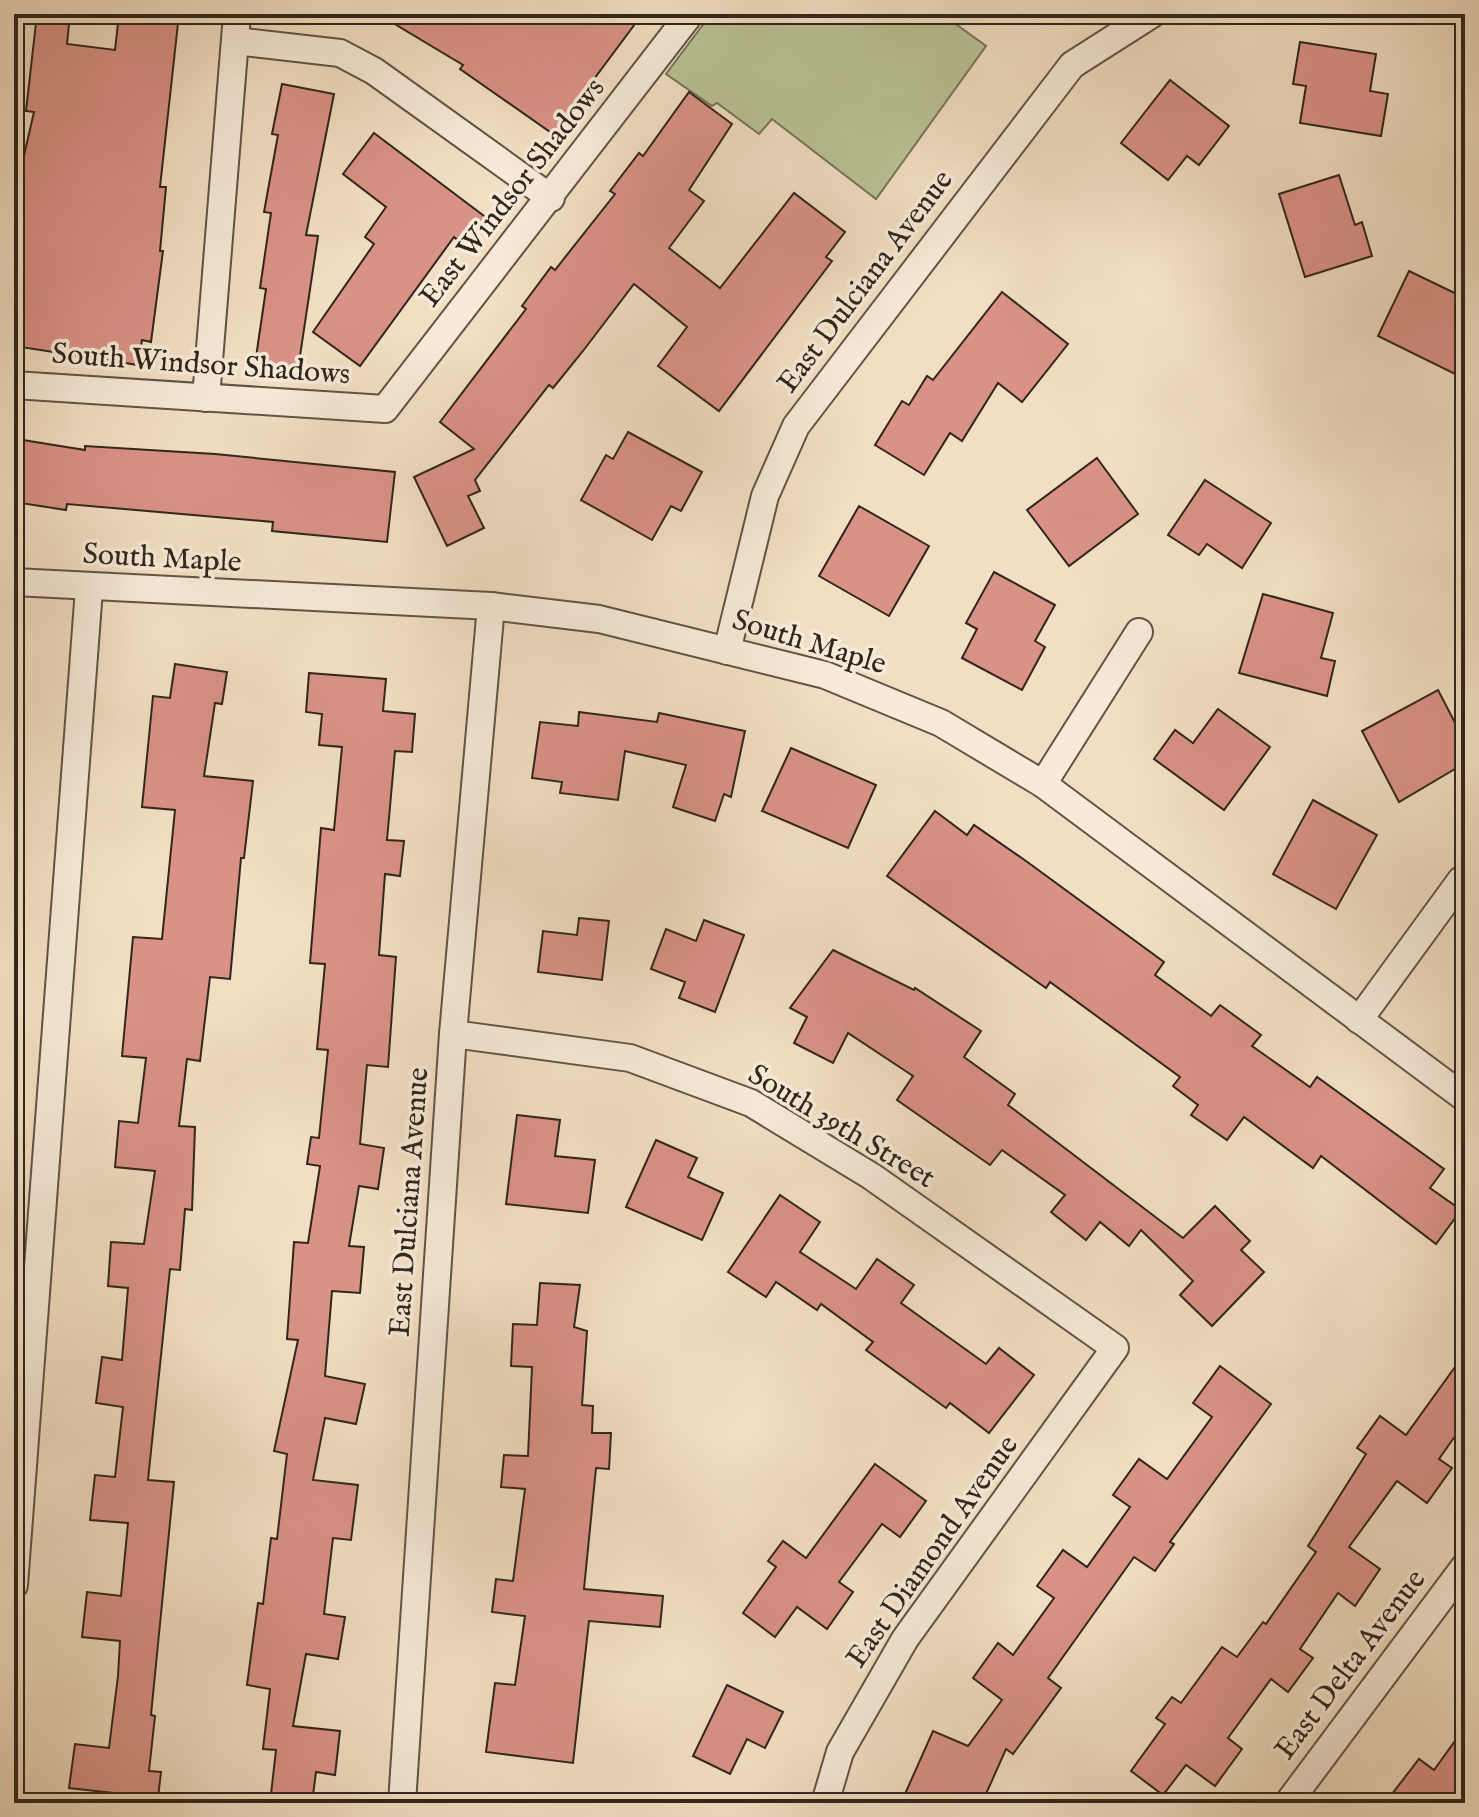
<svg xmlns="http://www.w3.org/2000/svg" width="1479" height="1817" font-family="'IM FELL English',serif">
	<rect width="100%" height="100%" fill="#f2dfc3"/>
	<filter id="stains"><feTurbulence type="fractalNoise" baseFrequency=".0025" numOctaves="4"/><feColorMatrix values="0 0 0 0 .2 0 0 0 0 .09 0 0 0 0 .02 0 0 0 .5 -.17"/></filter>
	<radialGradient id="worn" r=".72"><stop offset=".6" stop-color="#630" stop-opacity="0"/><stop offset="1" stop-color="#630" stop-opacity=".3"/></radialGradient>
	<!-- green -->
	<polygon fill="#b9c295" stroke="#747458" stroke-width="2" points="711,14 942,14 986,46 876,199 772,119 759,134 717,103 712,106 666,74"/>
	<!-- building -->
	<g fill="#da9287" stroke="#30261c" stroke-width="2">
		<polygon points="37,14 70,14 67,44 115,50 119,14 179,14 160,187 166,187 160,251 163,251 151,342 142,340 138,365 14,346 23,188 17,186 34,112 26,111"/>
		<polygon points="378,14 622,14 635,24 553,134 460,69 463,65"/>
		<polygon points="1300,42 1376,54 1370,91 1388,94 1381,136 1300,123 1306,86 1293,84"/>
		<polygon points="1170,80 1229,126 1199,165 1187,156 1168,180 1121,143"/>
		<polygon points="282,84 334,94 306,235 318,236 297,376 254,371 266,289 260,288 271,213 264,212 278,135 272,134"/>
		<polygon points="689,92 732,124 689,190 704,201 669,248 720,288 794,193 845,232 826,257 832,261 719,411 658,366 687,327 634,284 583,351 553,388 549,385 475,480 480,491 468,496 484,528 447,546 414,477 474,449 440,422 526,309 522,306 551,267 555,270 615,194 610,191 639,153 643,156"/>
		<polygon points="374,133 488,219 466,248 454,237 360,366 313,332 374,244 365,237 386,207 343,174"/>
		<polygon points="1339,175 1355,225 1362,222 1372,256 1305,277 1279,194"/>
		<polygon points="1409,271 1465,298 1465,353 1455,374 1378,336"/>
		<polygon points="1002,292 1068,344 1022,402 998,383 962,441 950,433 924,475 875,445 902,401 909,405 927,376 933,380"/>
		<polygon points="628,432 702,472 681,511 671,506 652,540 581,500 606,455 613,459"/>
		<polygon points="23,440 85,450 85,446 215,454 395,472 387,542 272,531 273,522 67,504 66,510 14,502"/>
		<polygon points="1097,458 1138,514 1069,566 1027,510"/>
		<polygon points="1205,480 1271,523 1242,568 1207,544 1199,555 1168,535"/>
		<polygon points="859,506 929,546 889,616 819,576"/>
		<polygon points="994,572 1055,605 1035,641 1045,647 1022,690 962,658 977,629 966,623"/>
		<polygon points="1263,594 1333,613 1321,658 1335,661 1327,696 1239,673"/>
		<polygon points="175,664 227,672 222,704 215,703 204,776 253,781 244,858 241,858 230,979 210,977 200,1061 187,1059 179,1126 195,1127 192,1210 185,1209 180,1270 170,1269 148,1480 174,1482 151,1715 155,1716 149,1771 161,1772 158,1798 69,1788 75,1744 109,1748 118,1676 120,1641 82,1637 87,1592 121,1596 128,1523 90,1520 95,1475 115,1477 123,1407 96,1403 102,1357 122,1360 128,1288 108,1286 111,1242 144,1244 155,1171 115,1167 119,1121 138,1123 146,1058 122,1056 133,937 162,939 175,810 142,807 153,696 170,698"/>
		<polygon points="309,673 386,679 383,711 415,714 412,752 395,751 387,840 404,841 400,876 385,874 379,955 396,957 388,1067 367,1065 360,1144 384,1148 378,1189 359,1186 349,1246 364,1247 360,1293 332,1291 325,1376 365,1384 356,1424 325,1418 313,1480 358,1485 351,1540 333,1538 324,1614 345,1617 338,1659 306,1654 293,1726 340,1731 335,1775 316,1772 312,1803 270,1803 276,1750 263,1749 270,1689 247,1685 258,1603 263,1604 271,1538 277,1539 287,1454 274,1451 298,1340 287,1339 294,1242 308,1243 320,1166 307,1164 311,1137 319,1138 328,1050 317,1049 325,964 310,963 321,828 334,830 342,747 319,745 322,714 306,712"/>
		<polygon points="1438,690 1465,742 1465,763 1399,802 1362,731"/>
		<polygon points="1218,709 1270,747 1224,810 1154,759 1175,730 1193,743"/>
		<polygon points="579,712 657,722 659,713 745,731 731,797 724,794 715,821 673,807 686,765 625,751 618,800 560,793 562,782 532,778 540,722 578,726"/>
		<polygon points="791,748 876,785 848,848 762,811"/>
		<polygon points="1313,800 1377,835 1336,909 1273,874"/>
		<polygon points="935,811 967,835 974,825 1026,861 1164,962 1155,975 1211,1016 1220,1005 1261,1035 1252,1046 1310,1087 1317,1077 1444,1169 1430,1188 1461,1210 1436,1244 1321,1156 1313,1168 1244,1117 1227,1140 1191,1115 1198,1105 1173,1086 1180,1077 1050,982 1046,988 887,876"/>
		<polygon points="579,918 609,921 602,980 538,972 543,931 577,935"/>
		<polygon points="704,920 744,935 715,1012 679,998 685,982 651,969 666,929 696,941"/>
		<polygon points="833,950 914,990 915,988 981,1031 964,1057 1015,1094 1008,1105 1183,1238 1215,1206 1250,1241 1241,1250 1264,1272 1212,1326 1180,1295 1193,1281 1141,1230 1129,1246 1100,1222 1086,1240 1051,1212 1065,1195 1002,1150 990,1165 897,1100 913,1076 848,1033 833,1063 794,1043 807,1017 790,1008"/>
		<polygon points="517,1115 560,1120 555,1156 595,1160 588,1213 506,1204"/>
		<polygon points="656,1140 697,1158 688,1177 723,1193 702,1240 626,1207"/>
		<polygon points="780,1195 820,1222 800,1252 856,1289 877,1259 914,1285 901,1303 986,1364 999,1348 1034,1375 989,1433 950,1403 946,1408 866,1350 873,1342 821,1304 817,1310 776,1282 766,1297 728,1272"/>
		<polygon points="540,1283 580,1285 574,1327 587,1331 582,1405 593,1406 592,1433 611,1433 609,1469 596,1468 584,1589 663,1596 660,1627 589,1621 573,1763 486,1752 495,1683 515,1685 525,1616 492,1612 496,1579 513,1581 525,1489 501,1487 504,1455 528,1456 532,1367 511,1366 513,1324 537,1325"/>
		<polygon points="1465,1353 1465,1422 1439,1459 1452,1468 1427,1503 1397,1481 1349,1547 1380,1569 1355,1606 1338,1593 1300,1649 1313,1658 1288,1692 1271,1679 1228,1738 1242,1749 1215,1786 1186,1765 1163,1795 1131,1771 1165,1724 1156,1718 1172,1697 1181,1703 1222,1647 1237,1657 1263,1622 1266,1624 1316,1552 1308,1546 1366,1454 1357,1448 1380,1416 1406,1435"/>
		<polygon points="1220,1366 1271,1404 1170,1542 1174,1544 1155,1571 1134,1557 1048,1678 1061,1688 1013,1754 1006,1749 982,1803 901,1803 933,1731 968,1746 1002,1700 973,1678 998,1643 1013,1655 1054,1598 1037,1586 1063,1550 1087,1567 1130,1507 1113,1495 1139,1459 1167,1479 1212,1417 1193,1403"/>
		<polygon points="875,1464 926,1501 900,1537 882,1524 839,1582 853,1592 827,1629 797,1607 775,1637 743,1613 776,1567 768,1561 783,1541 806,1558"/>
		<polygon points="727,1685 783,1712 765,1748 747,1739 730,1774 693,1756"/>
		<polygon points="1465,1727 1465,1803 1385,1803 1419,1759 1434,1770"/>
	</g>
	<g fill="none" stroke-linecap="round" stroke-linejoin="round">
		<defs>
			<g id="minor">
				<polyline points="236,41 340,53 374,71 551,198"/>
				<polyline points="14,385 385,409 690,14"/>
				<polyline points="206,398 237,14"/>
				<polyline points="14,582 491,606 599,619 825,675 941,723 1043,784 1465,1098"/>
				<polyline points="727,651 765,496 796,426 1072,65 1152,14"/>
				<polyline points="1043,784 1139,632"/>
				<polyline points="1359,1020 1461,880"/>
				<polyline points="453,1034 630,1058 751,1103 871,1176 1115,1348 905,1639 840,1752 825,1803"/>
				<polyline points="14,1585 89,589"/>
				<polyline points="402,1803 453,1034 491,606"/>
				<polyline points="1288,1803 1465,1566"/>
			</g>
		</defs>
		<!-- minor casing -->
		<use href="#minor" stroke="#605446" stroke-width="30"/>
		<!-- minor -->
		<use href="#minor" stroke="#f7ead8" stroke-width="26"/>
	</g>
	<g text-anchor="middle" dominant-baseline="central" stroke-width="7" stroke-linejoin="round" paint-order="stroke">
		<!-- street labels -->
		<g font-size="30" fill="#30261c" stroke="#f7ead8">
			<text transform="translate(513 193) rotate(-52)">East Windsor Shadows</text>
			<text transform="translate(866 282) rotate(-53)">East Dulciana Avenue</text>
			<text transform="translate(201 365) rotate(4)">South Windsor Shadows</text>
			<text transform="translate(162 559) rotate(3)">South Maple</text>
			<text transform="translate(809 643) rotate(17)">South Maple</text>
			<text transform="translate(841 1127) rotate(31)">South 39th Street</text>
			<text transform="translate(410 1202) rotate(-86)">East Dulciana Avenue</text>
			<text transform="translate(933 1552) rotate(-55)">East Diamond Avenue</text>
			<text transform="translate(1351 1665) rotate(-53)">East Delta Avenue</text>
		</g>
	</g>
	<!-- margin -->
	<rect width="1479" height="1817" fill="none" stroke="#f2dfc3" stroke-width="48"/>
	<rect x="16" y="16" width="1447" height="1785" fill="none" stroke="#30261c" stroke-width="4"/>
	<rect x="24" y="24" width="1431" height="1769" fill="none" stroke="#30261c" stroke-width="2"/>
	<rect width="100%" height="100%" filter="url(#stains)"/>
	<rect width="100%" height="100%" fill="url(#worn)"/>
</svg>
